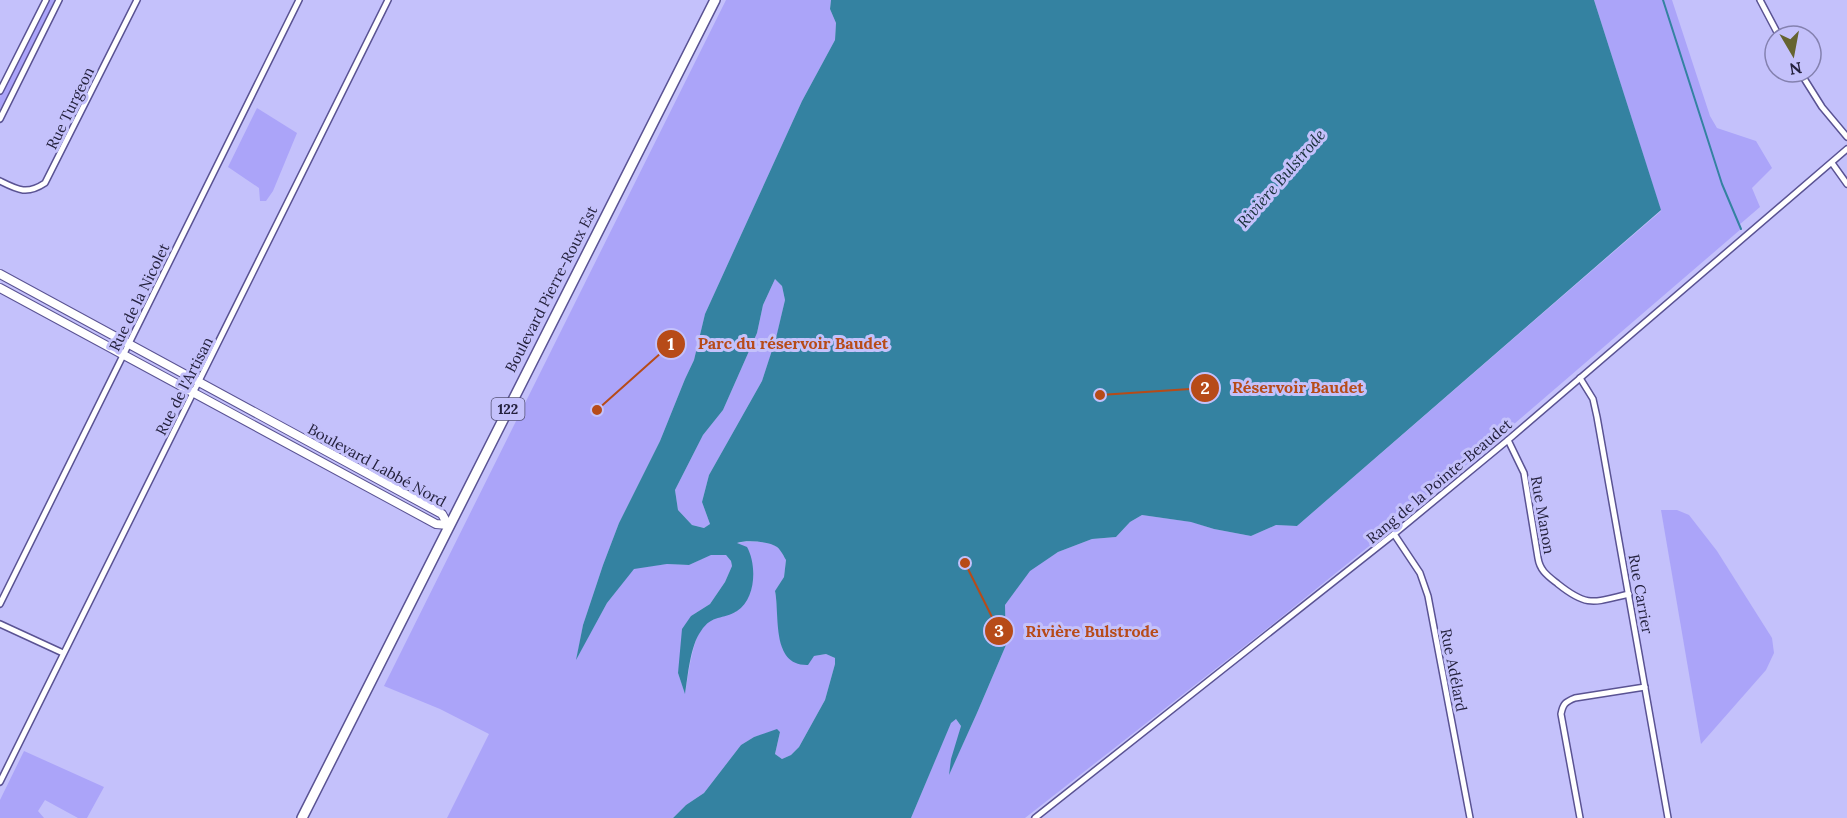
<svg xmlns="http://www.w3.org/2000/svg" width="1847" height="818" font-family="Lora,serif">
	<rect width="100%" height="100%" fill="#c4c1fb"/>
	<!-- green -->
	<g fill="#aba4f9">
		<polygon points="48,0 56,0 0,112 0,97"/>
		<path d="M726,0H831L830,9L836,23L835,40L802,101L705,314L694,360L685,379L660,441L619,523L603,565L583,625L577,657L607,603L634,568L667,564L689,565L710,555H726L731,561L732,566L725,582L710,604L691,616L678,673L685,693C689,674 692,633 708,621C716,616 727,614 736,612V544C745,540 769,541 777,547C781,550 784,557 786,560L784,577L775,592C779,612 776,629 783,650L814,656L826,654L835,658V664L825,700L799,747L791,755L782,759L775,754L780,732L777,730L754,737L741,745L704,793L686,805L673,818H447L489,734L440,709L384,686Z"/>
		<polygon points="1594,0 1672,0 1710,116 1717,128 1756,141 1772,168 1752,188 1760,207 1739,225 1741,229 1415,509 1269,627 1025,818 911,818 951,722 956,719 961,726 950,772 977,713 1006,645 1005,605 1030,570 1058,552 1092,539 1116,537 1130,522 1142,515 1192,522 1214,529 1251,536 1276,525 1297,526 1661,211"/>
		<polygon points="257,108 297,133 273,191 266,201 260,201 259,188 228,167"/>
		<polygon points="775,279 782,286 785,300 776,339 762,381 709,475 702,502 710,524 704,528 692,525 678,510 675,490 703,435 723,410 757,333 763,305"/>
		<polygon points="1661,510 1677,510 1689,515 1717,551 1772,638 1774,653 1766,670 1701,744"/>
		<polygon points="24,751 104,787 87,818 78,818 45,800 38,811 44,818 0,818 0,800"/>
	</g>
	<!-- water -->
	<path fill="#3482a1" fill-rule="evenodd" d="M831,0H1594L1661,210L1297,526L1276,525L1251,536L1214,529L1191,522L1142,515L1130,522L1116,537L1092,539L1058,552L1030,571L1005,605L1006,645L977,713L949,775L951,759L961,726L956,719L951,723L911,818H673L686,805L704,793L741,745L754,737L777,729L780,732L775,754L782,759L791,755L799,747L825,700L835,664V658L826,654L814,656L808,665C771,666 780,616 775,591L784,577L786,560C784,557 781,550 777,547C769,541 745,540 737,543L747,547C757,565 756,599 737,611C723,620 712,614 701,631C690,646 688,676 685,694L678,673L682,629L691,616L710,604L725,582L732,566L731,561L726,555H711L689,565L667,564L634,569L607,603L576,660L583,625L603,565L619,523L660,441L685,379L694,360L705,314L802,101L835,40L836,23L830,9ZM775,279L782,286L785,300L776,338L762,381L709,475L702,502L710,524L704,528L692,525L678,510L675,490L703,435L723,410L757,333L763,305Z"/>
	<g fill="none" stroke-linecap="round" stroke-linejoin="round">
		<!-- stream -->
		<polyline stroke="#3482a1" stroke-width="2" points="1663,0 1722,184 1741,229"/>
		<defs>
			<g id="street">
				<polyline points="1760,0 1779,36"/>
				<polyline points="1800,72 1822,107 1847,137"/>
				<polyline points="0,91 46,0"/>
				<polyline points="0,119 59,0"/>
				<polyline points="1832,163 1847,184"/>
				<path d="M0,181C18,190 27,195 45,183L137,0"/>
				<polyline points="1580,378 1593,399 1597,417 1668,818"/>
				<path d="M1508,440L1524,473L1538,558C1540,571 1548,576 1558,584C1588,608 1594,602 1629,594"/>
				<polyline points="1394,534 1420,573 1428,596 1470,818"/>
				<polyline points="0,604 299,0"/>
				<polyline points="0,624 63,653"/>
				<polyline points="0,782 388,0"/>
				<polyline points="1035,818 1394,534 1508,440 1847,149"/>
				<path d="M1580,818L1561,714C1563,704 1565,702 1575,698L1645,687"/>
			</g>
			<g id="secondary">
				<polyline points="0,274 442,514 448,525"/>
				<polyline points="0,288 436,524 448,525"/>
			</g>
			<polyline id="primary" points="302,818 715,0"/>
		</defs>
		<!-- street casing -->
		<use href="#street" stroke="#5a5393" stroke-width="8"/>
		<!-- secondary casing -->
		<use href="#secondary" stroke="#5a5393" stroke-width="10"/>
		<!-- primary casing -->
		<use href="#primary" stroke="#5a5393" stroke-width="12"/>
		<!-- street -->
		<use href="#street" stroke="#fff" stroke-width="5"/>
		<!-- secondary -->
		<use href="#secondary" stroke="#fff" stroke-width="8"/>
		<!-- primary -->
		<use href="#primary" stroke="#fff" stroke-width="9"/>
	</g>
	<g text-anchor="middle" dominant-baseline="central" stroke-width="6" stroke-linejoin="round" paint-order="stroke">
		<!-- shield labels -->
		<rect fill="#c4c1fb" stroke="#545176" stroke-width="1.5" x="491.5" y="398" width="33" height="22" rx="4.5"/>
		<g font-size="14" font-weight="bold" fill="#24213d">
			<text x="508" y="409">122</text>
		</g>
		<!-- street labels -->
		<g font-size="15" fill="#24213d" stroke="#c4c1fb">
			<text transform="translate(70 108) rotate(-64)">Rue Turgeon</text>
			<text transform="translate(551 289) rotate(-63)">Boulevard Pierre-Roux Est</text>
			<text transform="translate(139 297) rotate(-64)">Rue de la Nicolet</text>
			<text transform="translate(184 386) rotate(-63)">Rue de l'Artisan</text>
			<text transform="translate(377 465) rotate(29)">Boulevard Labbé Nord</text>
			<text transform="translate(1439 481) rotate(-40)">Rang de la Pointe-Beaudet</text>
			<text transform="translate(1543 515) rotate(80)">Rue Manon</text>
			<text transform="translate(1641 594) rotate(80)">Rue Carrier</text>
			<text transform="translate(1454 670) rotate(79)">Rue Adélard</text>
		</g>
		<!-- water labels -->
		<g font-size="16" font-style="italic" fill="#18303a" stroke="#c4c1fb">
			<text transform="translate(1281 178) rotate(-49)">Rivière Bulstrode</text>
		</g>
	</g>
	<!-- callouts -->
	<path fill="none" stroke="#b74b18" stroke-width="2" d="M597 410L671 344M1100 395L1205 388M965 563L999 631"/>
	<g fill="#b74b18" stroke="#c4c1fb" stroke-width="2">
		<circle cx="597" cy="410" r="6"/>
		<circle cx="1100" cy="395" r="6"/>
		<circle cx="965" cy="563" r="6"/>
		<circle cx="671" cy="344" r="15"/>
		<circle cx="1205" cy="388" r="15"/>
		<circle cx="999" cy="631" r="15"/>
	</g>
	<g font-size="18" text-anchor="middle" font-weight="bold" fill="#fff">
		<text x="671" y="350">1</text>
		<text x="1205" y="394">2</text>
		<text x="999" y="637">3</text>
	</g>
	<g font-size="16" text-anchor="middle" font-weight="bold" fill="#b74b18" stroke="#c4c1fb" stroke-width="6" stroke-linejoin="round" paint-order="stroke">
		<text x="793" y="349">Parc du réservoir Baudet</text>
		<text x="1298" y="393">Réservoir Baudet</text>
		<text x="1092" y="637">Rivière Bulstrode</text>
	</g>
	<!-- north arrow -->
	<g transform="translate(1793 54) rotate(170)"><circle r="28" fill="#c4c1fb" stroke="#8481af" stroke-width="1.5"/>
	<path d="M0-4.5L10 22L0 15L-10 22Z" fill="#656330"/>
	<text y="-9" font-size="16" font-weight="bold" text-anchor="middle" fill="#24213d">N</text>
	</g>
</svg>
